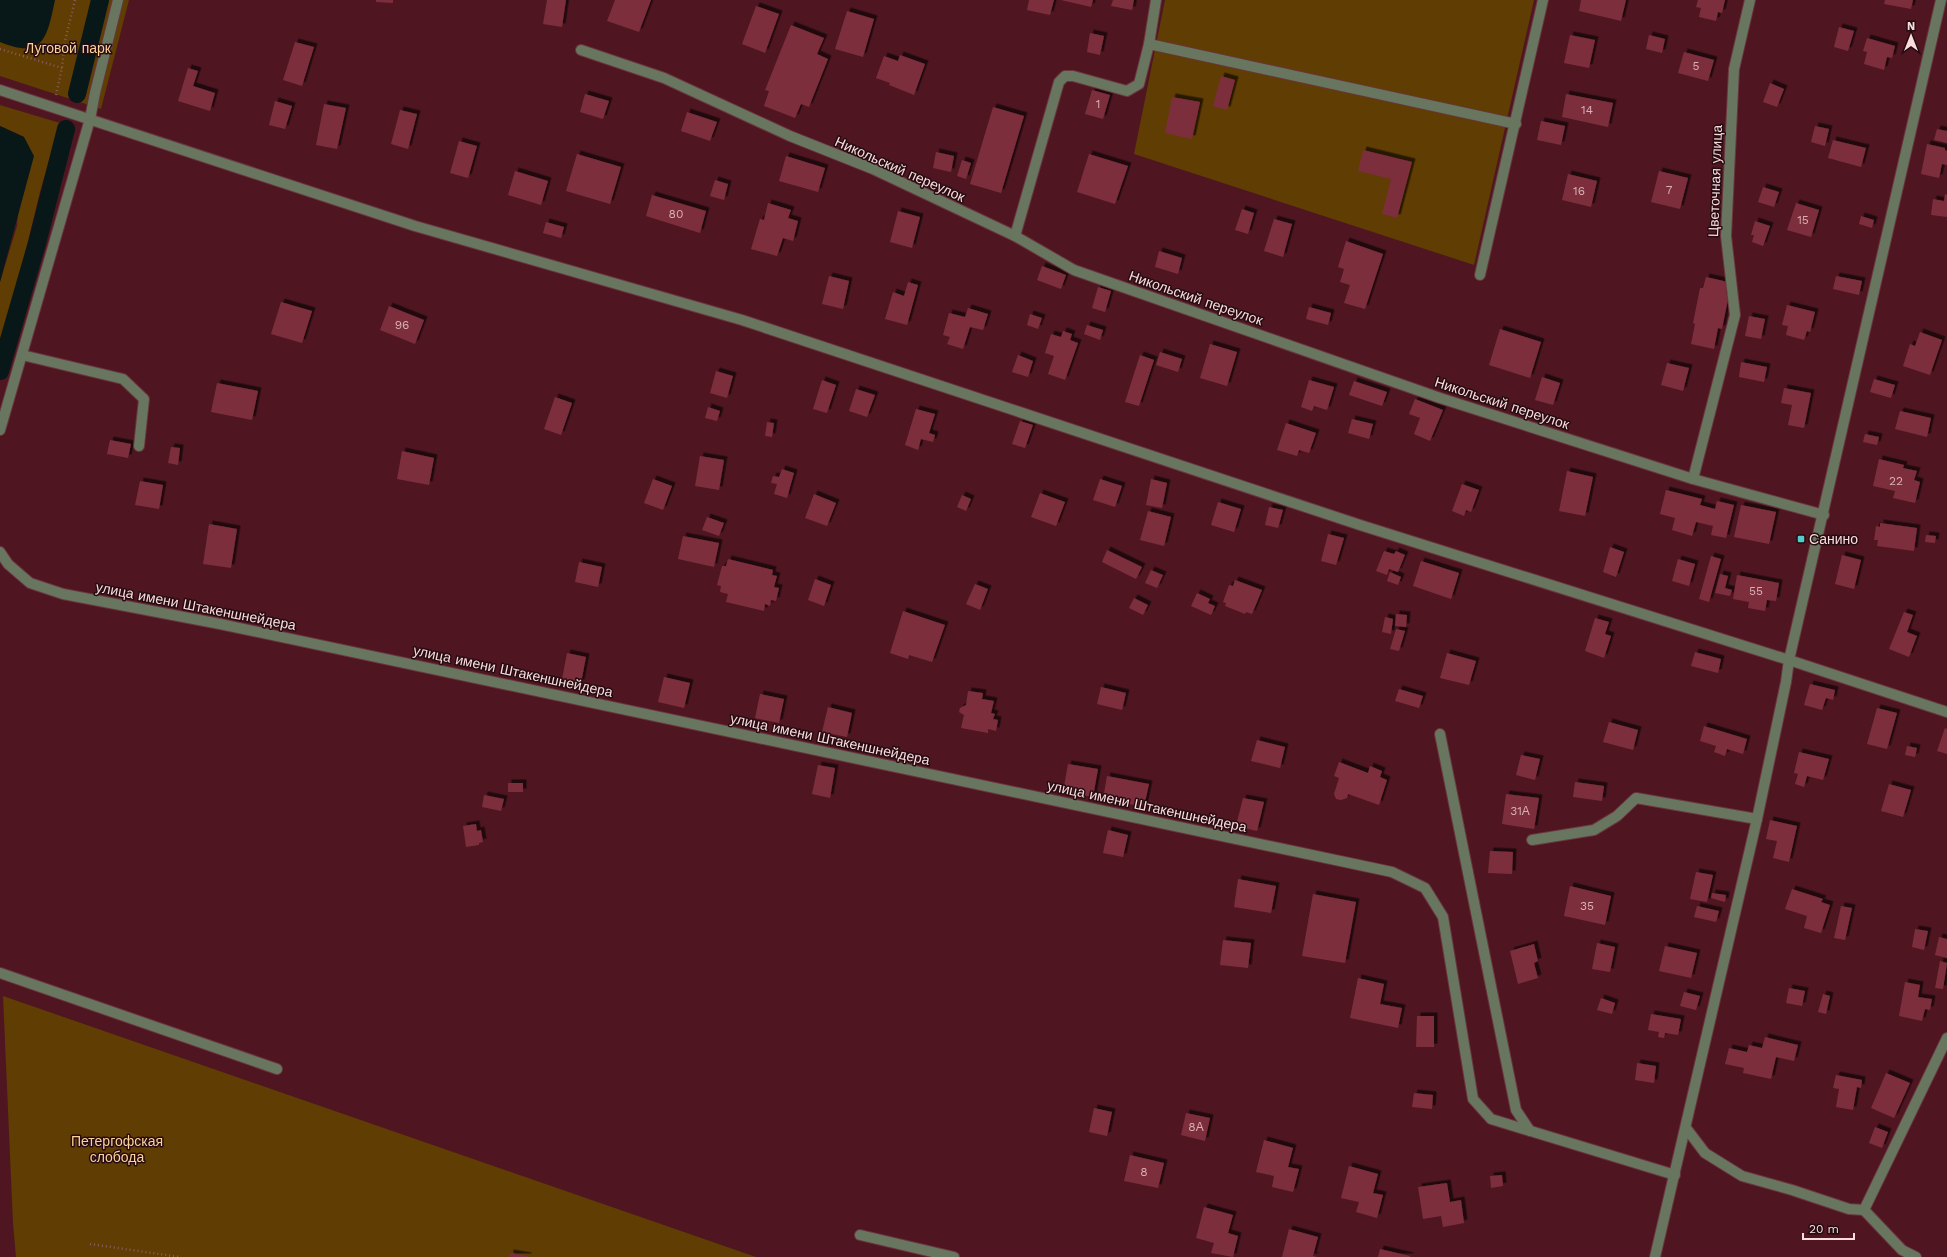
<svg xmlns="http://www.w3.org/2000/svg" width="1947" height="1257" font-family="'Work Sans',sans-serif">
	<defs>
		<filter id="shadow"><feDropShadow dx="3.5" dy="-3.5" stdDeviation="0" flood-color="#0009"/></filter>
	</defs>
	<rect width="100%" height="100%" fill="#4f1621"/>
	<!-- green -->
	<g fill="#603d02">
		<polygon points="0,0 129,0 101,109 0,76"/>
		<polygon points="1165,0 1534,0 1474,265 1134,154"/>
		<polygon points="0,105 60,123 40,192 0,356 0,282 17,226 24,137 0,126"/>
		<polygon points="3,996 756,1257 16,1257 13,1223"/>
	</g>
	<!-- water -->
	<g fill="#081717">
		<path d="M0,0H55C47,37 44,60 0,42Z"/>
		<polygon points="0,126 24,137 34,156 0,282"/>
	</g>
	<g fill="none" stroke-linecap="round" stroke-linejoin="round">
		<!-- canal -->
		<g stroke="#081717" stroke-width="18">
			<polyline points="77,94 100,0"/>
			<polyline points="0,371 37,243 66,129"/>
		</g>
	</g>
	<!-- building -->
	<g fill="#7c2e3c" filter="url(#shadow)">
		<polygon points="376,0 393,0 393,3 376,2"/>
		<polygon points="547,0 566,0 562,27 543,24"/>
		<polygon points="615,0 651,0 639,32 607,21"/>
		<polygon points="1029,0 1054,0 1050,15 1027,10"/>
		<polygon points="1061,0 1093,0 1091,7"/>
		<polygon points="1113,0 1134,0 1132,10 1111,6"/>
		<polygon points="1581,0 1626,0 1621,21 1579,11"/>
		<polygon points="1698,0 1725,0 1722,13 1718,12 1716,21 1699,17 1701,8 1696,7"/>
		<polygon points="1885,0 1913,0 1911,9 1884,4"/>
		<polygon points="756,6 779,14 765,53 742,44"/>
		<polygon points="847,11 874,19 863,57 835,49"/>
		<polygon points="791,25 824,38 817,54 828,59 809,107 801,104 795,118 764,106 769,91 765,90"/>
		<polygon points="1839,27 1854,31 1848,51 1834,47"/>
		<polygon points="1090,33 1104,36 1100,55 1087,52"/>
		<polygon points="1570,35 1595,40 1589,68 1564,63"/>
		<polygon points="1649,35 1665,39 1662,53 1646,49"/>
		<polygon points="1867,38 1895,46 1892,58 1887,57 1884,70 1864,64 1867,52 1863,51"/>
		<polygon points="295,42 314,47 302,86 283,80"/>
		<polygon points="1684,52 1714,60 1708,81 1678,73"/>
		<polygon points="900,55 925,64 914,95 889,85 890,83 876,78 884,56 898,61"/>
		<polygon points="188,68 198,71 193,86 215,93 210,111 178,101"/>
		<polygon points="1221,76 1235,80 1227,110 1213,106"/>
		<polygon points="1770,83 1784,89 1777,107 1763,102"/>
		<polygon points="1092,90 1110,95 1103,119 1085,114"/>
		<polygon points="585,94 609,101 603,119 580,112"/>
		<polygon points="1566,94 1613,103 1608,127 1562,117"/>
		<polygon points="1172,97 1200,102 1192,139 1165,133"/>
		<polygon points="275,101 292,106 285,129 269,125"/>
		<polygon points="324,104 346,108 337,149 316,145"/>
		<polygon points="993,107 1024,116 1001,193 970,184"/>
		<polygon points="400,110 417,114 408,149 391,144"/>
		<polygon points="687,112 717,122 710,141 681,131"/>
		<polygon points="1541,121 1565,126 1561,145 1537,140"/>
		<polygon points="1815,126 1829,129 1825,146 1811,142"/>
		<polygon points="1937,129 1947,131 1947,143 1934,140"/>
		<polygon points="1833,140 1866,148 1861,167 1828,158"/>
		<polygon points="459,141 477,146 468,178 450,173"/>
		<polygon points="1927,144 1945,148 1945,150 1947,151 1947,165 1942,164 1939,178 1921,174"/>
		<polygon points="1363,150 1412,162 1397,218 1382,214 1391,179 1358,171"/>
		<polygon points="936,152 954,156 951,172 933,168"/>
		<polygon points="577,154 621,167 610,204 566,191"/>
		<polygon points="1089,154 1128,166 1115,204 1077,192"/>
		<polygon points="786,156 825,168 818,192 779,181"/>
		<polygon points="962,160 971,163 966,179 957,176"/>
		<polygon points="515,171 548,181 541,205 508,195"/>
		<polygon points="1659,171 1688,178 1680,209 1651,202"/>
		<polygon points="1568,174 1597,181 1591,207 1562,200"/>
		<polygon points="715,180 728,184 724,200 710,196"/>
		<polygon points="1763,187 1779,192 1774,207 1758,202"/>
		<polygon points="1945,194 1947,195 1947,217 1931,215 1933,199 1944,201"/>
		<polygon points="652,195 706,211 700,233 646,216"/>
		<polygon points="768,203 791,210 788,218 798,221 793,241 783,238 777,256 751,249 760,219 764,220"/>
		<polygon points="1796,203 1819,210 1811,237 1787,230"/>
		<polygon points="1242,209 1254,213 1248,234 1235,230"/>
		<polygon points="898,211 920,217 912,248 890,242"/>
		<polygon points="1861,216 1874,220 1872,228 1859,224"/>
		<polygon points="1274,219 1292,224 1283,257 1264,251"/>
		<polygon points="1755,221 1770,226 1763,246 1752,242 1754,235 1751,235"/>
		<polygon points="546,222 564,227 561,238 543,233"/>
		<polygon points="1346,241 1383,254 1365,309 1344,303 1350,285 1340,282 1344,269 1338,267"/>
		<polygon points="1159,251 1182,258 1178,274 1155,267"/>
		<polygon points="1042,266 1066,275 1061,289 1037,280"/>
		<polygon points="829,276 849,281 843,309 822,304"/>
		<polygon points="1836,276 1862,281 1859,295 1833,289"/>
		<polygon points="1706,277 1728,282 1726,293 1729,294 1722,329 1718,328 1714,349 1691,344 1695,324 1693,323 1700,288 1703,288"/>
		<polygon points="908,282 918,285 907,325 885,319 893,292 904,296"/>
		<polygon points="1098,287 1111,291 1105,312 1092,308"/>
		<polygon points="281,302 312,311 302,343 271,334"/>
		<polygon points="1787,305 1815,312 1810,332 1807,331 1804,340 1786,335 1788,326 1782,325"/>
		<polygon points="389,306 424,320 415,344 380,330"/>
		<polygon points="1309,307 1331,313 1328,325 1306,319"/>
		<polygon points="968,308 988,314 983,330 970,327 963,349 947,344 950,337 943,335 949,313 965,317"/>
		<polygon points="1030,314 1042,318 1038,329 1027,325"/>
		<polygon points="1749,316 1765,319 1761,339 1745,336"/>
		<polygon points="1087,325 1103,330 1100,340 1084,334"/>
		<polygon points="1500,329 1541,342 1530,378 1489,365"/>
		<polygon points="1063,331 1072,334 1070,340 1078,343 1065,380 1048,374 1054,356 1045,353 1051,334 1061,337"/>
		<polygon points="1920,332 1942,340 1930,375 1903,366 1910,344 1915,346"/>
		<polygon points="1210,344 1237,352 1227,386 1200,378"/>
		<polygon points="1160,352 1182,359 1178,372 1156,365"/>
		<polygon points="1018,355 1033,361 1028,377 1012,372"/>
		<polygon points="1140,355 1154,360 1139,406 1125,402"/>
		<polygon points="1741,362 1767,367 1764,382 1739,377"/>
		<polygon points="1667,363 1689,368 1683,391 1661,385"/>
		<polygon points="716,371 733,376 727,398 710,393"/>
		<polygon points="1542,377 1560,383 1553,405 1535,400"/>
		<polygon points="1874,379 1895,385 1891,398 1870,392"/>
		<polygon points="822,380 836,385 827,413 813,409"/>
		<polygon points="1309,380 1334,387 1327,410 1314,406 1312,411 1301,407"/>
		<polygon points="1354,381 1387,392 1382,406 1349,395"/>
		<polygon points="217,383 258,391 252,420 211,412"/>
		<polygon points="1784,388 1811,393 1804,428 1788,425 1792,405 1781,403"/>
		<polygon points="856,389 875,395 867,417 849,411"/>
		<polygon points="555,397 572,403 561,435 544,429"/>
		<polygon points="1415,399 1443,410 1430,441 1414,434 1420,418 1409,414"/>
		<polygon points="708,407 720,411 717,421 705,418"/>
		<polygon points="916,409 935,414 929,433 935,435 933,442 921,439 918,450 905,445"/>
		<polygon points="1900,411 1931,418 1927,437 1895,429"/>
		<polygon points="1352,419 1373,424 1369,439 1348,433"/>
		<polygon points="1020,421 1033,425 1025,448 1012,444"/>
		<polygon points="767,422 774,423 772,437 765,436"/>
		<polygon points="1286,423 1316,433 1309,453 1299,450 1297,456 1277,450"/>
		<polygon points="1865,434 1879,437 1877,445 1863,442"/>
		<polygon points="110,440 131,444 128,458 107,454"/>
		<polygon points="171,447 180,448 178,465 168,463"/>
		<polygon points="402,451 434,458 429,485 397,479"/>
		<polygon points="700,456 724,460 719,490 695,486"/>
		<polygon points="1879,459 1904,465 1903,468 1917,471 1914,480 1920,482 1915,503 1893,498 1895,491 1873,486"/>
		<polygon points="782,469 794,473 787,498 774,494 777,484 771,483 773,476 779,477"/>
		<polygon points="1567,471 1593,477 1585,516 1559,511"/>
		<polygon points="653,479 672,486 663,510 644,503"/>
		<polygon points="1100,479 1122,486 1115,507 1093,500"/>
		<polygon points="1151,479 1167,483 1162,508 1146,505"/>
		<polygon points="140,481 163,485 159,509 135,505"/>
		<polygon points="1462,484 1479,490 1471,512 1466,510 1464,516 1452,511"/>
		<polygon points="1666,490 1702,499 1700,505 1715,509 1717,501 1734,505 1726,538 1711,535 1713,526 1696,522 1692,536 1672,530 1675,518 1660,514"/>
		<polygon points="1040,493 1065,502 1056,526 1031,517"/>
		<polygon points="814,494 836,503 827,526 805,518"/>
		<polygon points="962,495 971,499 966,511 957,507"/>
		<polygon points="1218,502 1241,509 1234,532 1211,525"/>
		<polygon points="1741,505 1776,512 1769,544 1734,537"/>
		<polygon points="1269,507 1283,510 1278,528 1265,525"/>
		<polygon points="1148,511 1171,517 1164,546 1140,540"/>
		<polygon points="707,517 724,523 719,536 702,530"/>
		<polygon points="1880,523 1917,528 1914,551 1877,546 1878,540 1874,540 1876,526 1880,527"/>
		<polygon points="209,524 237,529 231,568 203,564"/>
		<polygon points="1328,534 1344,538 1336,565 1321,561"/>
		<polygon points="1926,535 1936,536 1935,543 1925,542"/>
		<polygon points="683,536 719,543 714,567 678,559"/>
		<polygon points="1610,547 1624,552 1616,577 1603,572"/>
		<polygon points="1107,550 1142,567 1136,579 1102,562"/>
		<polygon points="1384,551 1394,554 1396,551 1405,555 1398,572 1389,569 1387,575 1376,571"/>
		<polygon points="1842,555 1861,560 1854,589 1835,584"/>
		<polygon points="1711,556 1721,559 1709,602 1699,599"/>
		<polygon points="728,559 773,570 772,575 777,576 774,587 779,588 776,601 771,600 770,606 765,604 764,611 726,602 728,594 720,592 721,586 717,585 722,566 726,566"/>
		<polygon points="1678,559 1695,564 1689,586 1672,581"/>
		<polygon points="1421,561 1459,573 1451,599 1413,586"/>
		<polygon points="579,562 602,567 598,587 575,582"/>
		<polygon points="1151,570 1163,575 1157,588 1145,583"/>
		<polygon points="1390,572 1401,577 1398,585 1387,581"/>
		<polygon points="1720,574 1728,576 1725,588 1732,590 1730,596 1715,593"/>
		<polygon points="1737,575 1779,583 1776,601 1767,600 1765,611 1748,608 1749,602 1733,599"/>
		<polygon points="815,579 831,585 824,606 808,600"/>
		<polygon points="1235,580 1262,590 1252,614 1246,612 1245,614 1225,606 1226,603 1223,602 1229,585 1233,586"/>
		<polygon points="975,584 988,589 980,610 966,604"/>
		<polygon points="1197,593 1210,599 1208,603 1215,606 1211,615 1191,606"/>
		<polygon points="1134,598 1148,605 1143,615 1129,608"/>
		<polygon points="903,611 945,625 932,662 909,655 908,659 890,653"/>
		<polygon points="1904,612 1913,615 1907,632 1917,636 1909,657 1889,649"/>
		<polygon points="1396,614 1407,615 1406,627 1395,626"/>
		<polygon points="1385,617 1393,619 1391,634 1382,632"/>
		<polygon points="1595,618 1609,622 1605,634 1611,636 1604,658 1585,651"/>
		<polygon points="1396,629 1405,631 1399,651 1390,649"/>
		<polygon points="1695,652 1721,659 1718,673 1691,666"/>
		<polygon points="567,653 586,657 581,683 562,679"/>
		<polygon points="1447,653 1476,661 1469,685 1440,678"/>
		<polygon points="664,677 690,683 684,708 658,702"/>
		<polygon points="1810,684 1835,690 1833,700 1826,698 1822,710 1804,705"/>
		<polygon points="1101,687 1126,693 1122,710 1097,704"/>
		<polygon points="1399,689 1423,696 1419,708 1395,701"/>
		<polygon points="968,691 983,693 982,699 994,701 991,713 995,714 993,719 998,720 996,731 988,729 988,733 961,728 964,715 959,712 960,708 966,705"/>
		<polygon points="760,694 784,699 779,723 755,718"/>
		<polygon points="828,707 852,713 847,737 822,732"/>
		<polygon points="1877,708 1897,713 1887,749 1867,744"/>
		<polygon points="1609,722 1638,730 1633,750 1603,742"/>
		<polygon points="1704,726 1747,739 1743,754 1727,749 1725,756 1714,752 1716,746 1700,741"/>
		<polygon points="1945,728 1947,729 1947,754 1937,751"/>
		<polygon points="1257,740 1285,747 1280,768 1251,761"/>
		<polygon points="1907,746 1917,748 1915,757 1905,755"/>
		<polygon points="1799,752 1829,759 1823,780 1807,776 1804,787 1795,784 1798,774 1794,773"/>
		<polygon points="1521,755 1540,759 1535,780 1516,775"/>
		<polygon points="1339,762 1368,773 1370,766 1382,771 1380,777 1387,780 1379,805 1348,794 1347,798 1341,800 1336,799 1334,794 1339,778 1334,776"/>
		<polygon points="1068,764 1098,769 1093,797 1063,792"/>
		<polygon points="818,765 835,768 830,798 812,794"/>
		<polygon points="1107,776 1149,784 1144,807 1103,799"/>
		<polygon points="1575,782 1604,786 1602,801 1573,797"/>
		<rect x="508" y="783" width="15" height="9"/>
		<polygon points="1889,784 1911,790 1903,817 1881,811"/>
		<polygon points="1506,794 1539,798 1534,829 1502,824"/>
		<polygon points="484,795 504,799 501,811 482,807"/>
		<polygon points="1243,798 1264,802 1257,831 1236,826"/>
		<polygon points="1770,820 1797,826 1789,862 1773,858 1777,841 1766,839"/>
		<polygon points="476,824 477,831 481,830 483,842 479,843 479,845 466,847 463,826"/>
		<polygon points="1108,830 1128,835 1123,857 1103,853"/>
		<polygon points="1490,851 1513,852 1512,874 1488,873"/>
		<polygon points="1696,872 1713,875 1707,902 1690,899"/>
		<polygon points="1238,879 1276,886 1271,913 1234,907"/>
		<polygon points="1570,886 1611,896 1605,925 1564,916"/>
		<polygon points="1792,889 1823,899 1821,902 1830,905 1821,933 1804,928 1807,916 1785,909"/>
		<polygon points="1712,893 1726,895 1725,902 1711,898"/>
		<polygon points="1313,894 1356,902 1345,963 1302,956"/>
		<polygon points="1697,906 1719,911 1716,922 1694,917"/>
		<polygon points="1841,906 1852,908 1845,940 1834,938"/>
		<polygon points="1915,929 1928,931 1924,950 1912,947"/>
		<polygon points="1939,937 1947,939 1947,958 1935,955"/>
		<polygon points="1223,940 1251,943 1248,968 1220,965"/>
		<polygon points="1597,943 1615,947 1610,972 1592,969"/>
		<polygon points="1534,944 1538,961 1534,963 1538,978 1518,984 1510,951"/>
		<polygon points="1665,946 1697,953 1691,978 1659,971"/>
		<polygon points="1940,961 1947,963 1943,989 1935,988"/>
		<polygon points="1358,978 1384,984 1380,1004 1402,1008 1398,1028 1350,1018"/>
		<polygon points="1905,982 1920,985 1918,997 1932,999 1930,1010 1925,1009 1922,1021 1899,1016"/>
		<polygon points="1789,988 1805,991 1802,1006 1786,1003"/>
		<polygon points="1684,992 1700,996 1696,1010 1680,1006"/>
		<polygon points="1823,994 1830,996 1826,1014 1818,1012"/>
		<polygon points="1601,998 1615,1003 1612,1014 1597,1010"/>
		<polygon points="1651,1014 1681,1019 1678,1035 1665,1033 1664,1038 1658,1037 1659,1032 1648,1030"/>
		<polygon points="1417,1016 1434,1016 1434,1047 1416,1047"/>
		<polygon points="1765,1037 1798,1045 1794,1061 1776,1057 1771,1079 1743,1073 1744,1068 1725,1064 1729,1048 1747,1052 1749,1045 1762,1048"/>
		<polygon points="1637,1063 1656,1066 1654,1083 1635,1080"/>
		<polygon points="1886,1073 1910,1083 1894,1118 1871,1108"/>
		<polygon points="1836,1075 1862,1080 1861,1088 1857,1087 1853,1110 1836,1107 1839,1089 1833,1088"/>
		<polygon points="1414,1093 1433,1095 1432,1109 1412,1107"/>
		<polygon points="1094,1108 1112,1112 1107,1136 1089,1132"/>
		<polygon points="1186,1113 1210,1118 1205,1141 1181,1135"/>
		<polygon points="1875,1127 1888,1132 1882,1148 1869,1143"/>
		<polygon points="1264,1140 1293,1148 1288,1167 1299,1169 1293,1192 1272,1187 1274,1176 1256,1172"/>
		<polygon points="1130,1155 1164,1163 1158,1188 1124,1181"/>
		<polygon points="1349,1166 1378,1174 1373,1193 1383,1195 1377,1218 1356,1212 1359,1202 1341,1198"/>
		<polygon points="1502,1175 1503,1186 1491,1188 1490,1176"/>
		<polygon points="1447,1183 1450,1202 1461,1200 1464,1223 1443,1227 1441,1216 1423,1219 1418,1187"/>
		<polygon points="1204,1207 1233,1215 1228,1233 1238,1236 1233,1257 1211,1253 1214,1243 1196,1238"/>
		<polygon points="1289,1229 1318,1237 1313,1256 1317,1257 1282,1257"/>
		<polygon points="1380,1249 1410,1256 1410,1257 1378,1257"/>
		<polygon points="510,1253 528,1256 528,1257 510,1257"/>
	</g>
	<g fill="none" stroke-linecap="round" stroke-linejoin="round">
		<defs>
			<g id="minor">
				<polyline points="1149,44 1516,124"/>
				<polyline points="581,50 664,78 790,136 873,169 1015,236 1074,270 1440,398 1693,479 1824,515"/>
				<polyline points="0,90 415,226 742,320 1360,525 1789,660 1947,712"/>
				<polyline points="1015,236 1059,82 1065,76 1073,76 1127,91 1139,84 1149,44 1156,0"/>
				<polyline points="1480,275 1543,0"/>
				<polyline points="22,355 123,379 144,399 139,446"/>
				<polyline points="0,430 90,119 95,93 118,0"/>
				<polyline points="1693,479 1735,315 1726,236 1734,69 1750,0"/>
				<polyline points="0,552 8,564 30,583 63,594 220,624 1392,872 1425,888 1443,917 1473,1099 1491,1119 1675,1175"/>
				<polyline points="1440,734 1516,1110 1530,1131"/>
				<polyline points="1532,840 1594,830 1617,816 1636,798 1757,819"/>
				<polyline points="0,973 277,1069"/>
				<polyline points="1686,1128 1705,1153 1742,1176 1792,1190 1849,1209 1864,1210 1947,1038"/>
				<polyline points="1864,1210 1902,1250 1916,1257"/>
				<polyline points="860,1235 954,1257"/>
				<polyline points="1655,1257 1757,819 1786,682 1789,660 1941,0"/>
			</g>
		</defs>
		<!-- minor casing -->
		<use href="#minor" stroke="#6a363f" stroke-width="12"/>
		<!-- path -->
		<g stroke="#8b5b63" stroke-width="2.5" stroke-dasharray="1 3" stroke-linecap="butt">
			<polyline points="0,49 62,68"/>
			<polyline points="56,95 62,68 65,41 75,0"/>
			<polyline points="90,1244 180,1257"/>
		</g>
		<!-- minor -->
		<use href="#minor" stroke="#68765f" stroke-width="10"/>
	</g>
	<!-- markers -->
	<rect fill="#53cdca" stroke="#250c10" stroke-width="1.5" x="1797" y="535" width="8" height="8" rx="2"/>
	<g text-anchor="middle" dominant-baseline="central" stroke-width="3" stroke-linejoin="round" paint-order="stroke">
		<!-- number labels -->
		<g font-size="12" fill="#dab0b6">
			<text x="1696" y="66">5</text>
			<text x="1098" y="104">1</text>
			<text x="1587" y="110">14</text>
			<text x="1669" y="190">7</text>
			<text x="1579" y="191">16</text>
			<text x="676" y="214">80</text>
			<text x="1803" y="220">15</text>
			<text x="402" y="325">96</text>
			<text x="1896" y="481">22</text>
			<text x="1756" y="591">55</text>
			<text x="1520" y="811">31А</text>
			<text x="1587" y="906">35</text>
			<text x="1196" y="1127">8А</text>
			<text x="1144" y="1172">8</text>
		</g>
		<!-- park labels -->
		<g font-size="14" fill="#fbd19c" stroke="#250c10">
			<text x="68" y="48">Луговой парк</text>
			<text x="117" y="1141">Петергофская<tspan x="117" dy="16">слобода</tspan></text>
		</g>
		<!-- street labels -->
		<g font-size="14" fill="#fadbde" stroke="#250c10">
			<text transform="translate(900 169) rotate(24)">Никольский переулок</text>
			<text transform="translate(1715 181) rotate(-88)">Цветочная улица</text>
			<text transform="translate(1196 298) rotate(19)">Никольский переулок</text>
			<text transform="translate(1502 403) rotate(18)">Никольский переулок</text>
			<text transform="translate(196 606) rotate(11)">улица имени Штакеншнейдера</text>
			<text transform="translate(513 671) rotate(12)">улица имени Штакеншнейдера</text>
			<text transform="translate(830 739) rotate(12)">улица имени Штакеншнейдера</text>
			<text transform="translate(1147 806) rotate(12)">улица имени Штакеншнейдера</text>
		</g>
		<!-- poi labels -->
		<g font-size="14" fill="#fadbde" stroke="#250c10" text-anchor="start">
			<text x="1809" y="539">Санино</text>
		</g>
	</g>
	<!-- north arrow -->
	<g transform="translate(1911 36)" stroke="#250c10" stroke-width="3" paint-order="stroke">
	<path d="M0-3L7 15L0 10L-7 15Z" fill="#fadbde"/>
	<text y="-6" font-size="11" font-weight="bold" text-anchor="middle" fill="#fadbde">N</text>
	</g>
	<!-- scale -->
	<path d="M1803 1233v6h51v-6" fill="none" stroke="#fadbde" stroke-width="2"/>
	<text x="1809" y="1233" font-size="12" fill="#fadbde" stroke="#250c10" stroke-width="3" paint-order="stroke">20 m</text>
</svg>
